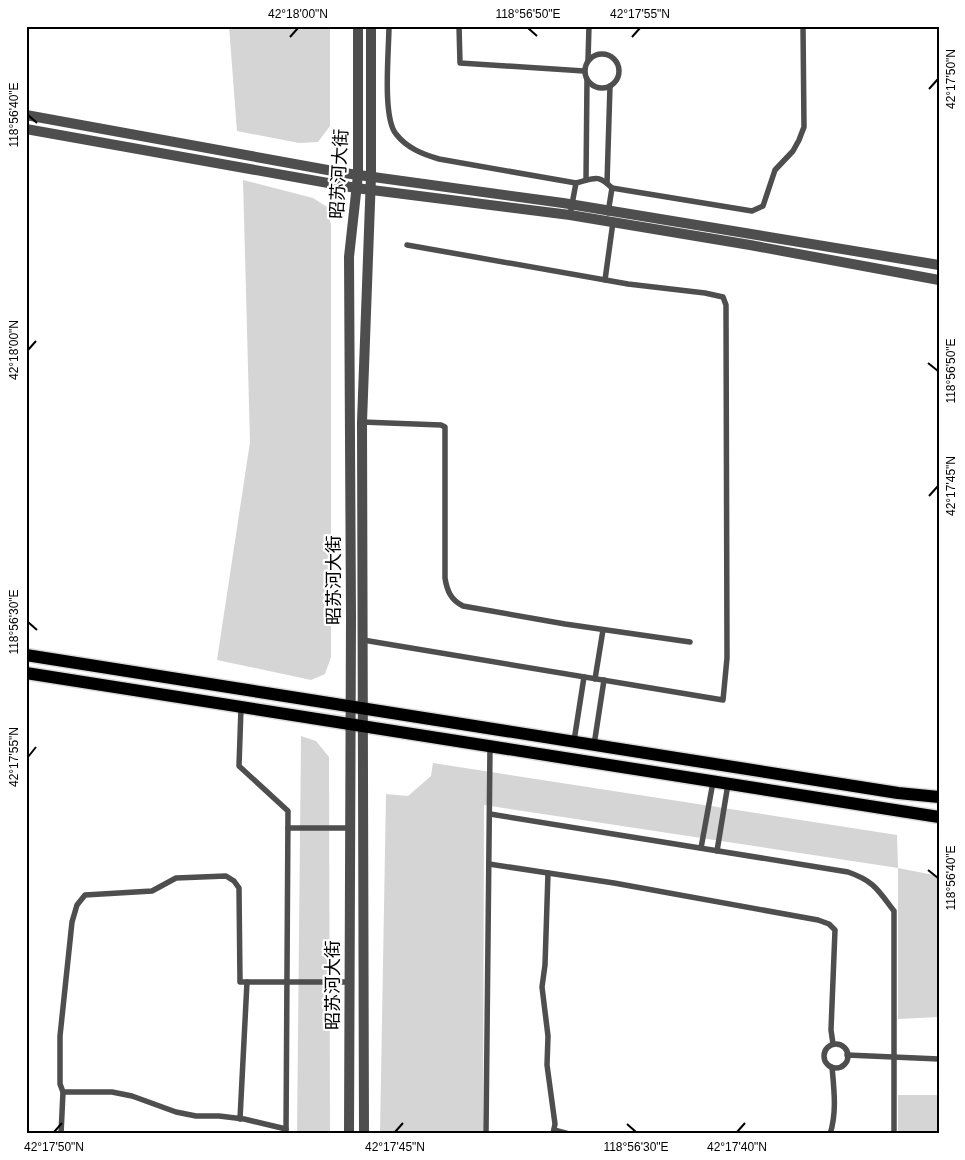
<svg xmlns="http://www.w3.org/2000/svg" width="965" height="1160" font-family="Arial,'Noto Sans SC',sans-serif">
	<rect width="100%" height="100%" fill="#fff"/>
	<!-- green -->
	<g fill="#d5d5d5">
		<polygon points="229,26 330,26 330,126 318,142 299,143 237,131"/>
		<polygon points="243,180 313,198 327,207 331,225 331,657 325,674 311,680 217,660 250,442"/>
		<polygon points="301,736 316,741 329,757 330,1134 297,1134"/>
		<polygon points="433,763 897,835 898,868 939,876 939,1017 898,1019 898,868 484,805 483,1134 380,1134 386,794 408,796 431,776"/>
		<rect x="898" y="1095" width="41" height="39"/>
	</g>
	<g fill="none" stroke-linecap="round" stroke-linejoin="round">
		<defs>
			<g id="primary">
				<polyline points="26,655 898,793 939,797"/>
				<polyline points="26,673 939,817"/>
			</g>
		</defs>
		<!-- primary casing -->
		<use href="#primary" stroke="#dbdbdb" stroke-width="15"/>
		<!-- service -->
		<g stroke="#4e4e4e" stroke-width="5.5">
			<path d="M389,26C389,50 382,117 396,134C407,148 422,154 439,159L576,183C594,179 597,173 612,188L752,211L763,206L775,170L793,151L799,140L804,127L803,26"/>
			<polyline points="459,26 460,63 584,71"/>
			<circle cx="602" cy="71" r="17"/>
			<polyline points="588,60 589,26"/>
			<polyline points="586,180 587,80"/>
			<polyline points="607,183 610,86"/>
			<polyline points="608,213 612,188"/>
			<polyline points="570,215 576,183"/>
			<polyline points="605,280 613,222"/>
			<path d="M362,422L441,425L445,427V578C447,591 451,600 463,606L565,624L690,642"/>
			<polyline points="363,640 723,700 727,658 726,305 723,297 705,293 628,284 407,245"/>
			<polyline points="595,679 603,630"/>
			<polyline points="241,708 239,766 288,811 286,1134"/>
			<polyline points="574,741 584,677"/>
			<polyline points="594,745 604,680"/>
			<path d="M490,814L848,872C874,881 878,890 894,911V1134"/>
			<polyline points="288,828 350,828"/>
			<polyline points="701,848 713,782"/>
			<polyline points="717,851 728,784"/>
			<polyline points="489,864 614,883 818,920 829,924 835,930 831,1030 833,1044"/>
			<polyline points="548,873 545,965 542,987 548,1036 547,1065 555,1124 553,1134"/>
			<circle cx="836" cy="1056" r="12"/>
			<polyline points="847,1055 939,1059"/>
			<polyline points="240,1119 247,982"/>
			<polyline points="286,1129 244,1119 219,1116 196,1116 176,1112 132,1096 112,1092 63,1092 60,1084 60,1036 72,922 77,905 85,895 152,891 176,878 226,876 234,881 239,888 240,982 349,982"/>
			<polyline points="554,1130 569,1134"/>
			<polyline points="61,1134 63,1092"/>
			<polyline points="486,1134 490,747"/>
			<path d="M830,1134C837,1113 834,1089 832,1067"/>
		</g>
		<!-- tertiary -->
		<g stroke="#4e4e4e" stroke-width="10">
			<polyline points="26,115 344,173 563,203 939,265"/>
			<polyline points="26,129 356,188 570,215 750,245 939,280"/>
			<polyline points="349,1134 351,618 349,257 358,175 358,26"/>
			<polyline points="364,1134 362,422 371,176 371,26"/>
		</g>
		<!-- primary -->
		<use href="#primary" stroke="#000" stroke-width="12"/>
	</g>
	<!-- ticks -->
	<path fill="none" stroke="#000" stroke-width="2" d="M528,28L537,36M290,37L298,28M632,37L640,28M929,89L938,79M28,115L37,123M28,350L36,341M928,363L938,371M929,496L938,486M28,622L37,630M28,757L36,747M928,870L938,878M627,1124L636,1132M54,1132L62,1123M395,1132L403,1123M737,1132L745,1123"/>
	<g text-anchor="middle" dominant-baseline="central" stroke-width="4.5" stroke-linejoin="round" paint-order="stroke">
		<!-- street labels -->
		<g font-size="18" fill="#000" stroke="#fff">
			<text transform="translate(339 174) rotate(-87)">昭苏河大街</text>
			<text transform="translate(334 580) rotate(-90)">昭苏河大街</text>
			<text transform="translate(333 985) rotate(-90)">昭苏河大街</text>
		</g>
	</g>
	<!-- border -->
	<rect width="965" height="1160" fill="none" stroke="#ffffff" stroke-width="55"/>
	<rect x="28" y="28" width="910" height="1104" fill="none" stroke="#000" stroke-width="2"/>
	<g font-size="12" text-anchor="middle" fill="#000">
		<text x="298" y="18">42°18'00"N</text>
		<text x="528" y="18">118°56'50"E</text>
		<text x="640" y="18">42°17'55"N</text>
		<text transform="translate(951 79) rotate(-90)" y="4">42°17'50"N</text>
		<text transform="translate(14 115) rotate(-90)" y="4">118°56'40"E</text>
		<text transform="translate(14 350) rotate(-90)" y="4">42°18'00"N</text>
		<text transform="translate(951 371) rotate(-90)" y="4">118°56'50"E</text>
		<text transform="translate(951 486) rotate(-90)" y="4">42°17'45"N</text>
		<text transform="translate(14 622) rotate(-90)" y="4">118°56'30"E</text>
		<text transform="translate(14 757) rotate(-90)" y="4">42°17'55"N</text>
		<text transform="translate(951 878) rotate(-90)" y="4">118°56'40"E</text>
		<text x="54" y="1151">42°17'50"N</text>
		<text x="395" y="1151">42°17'45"N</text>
		<text x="636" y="1151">118°56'30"E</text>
		<text x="737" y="1151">42°17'40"N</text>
	</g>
</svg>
